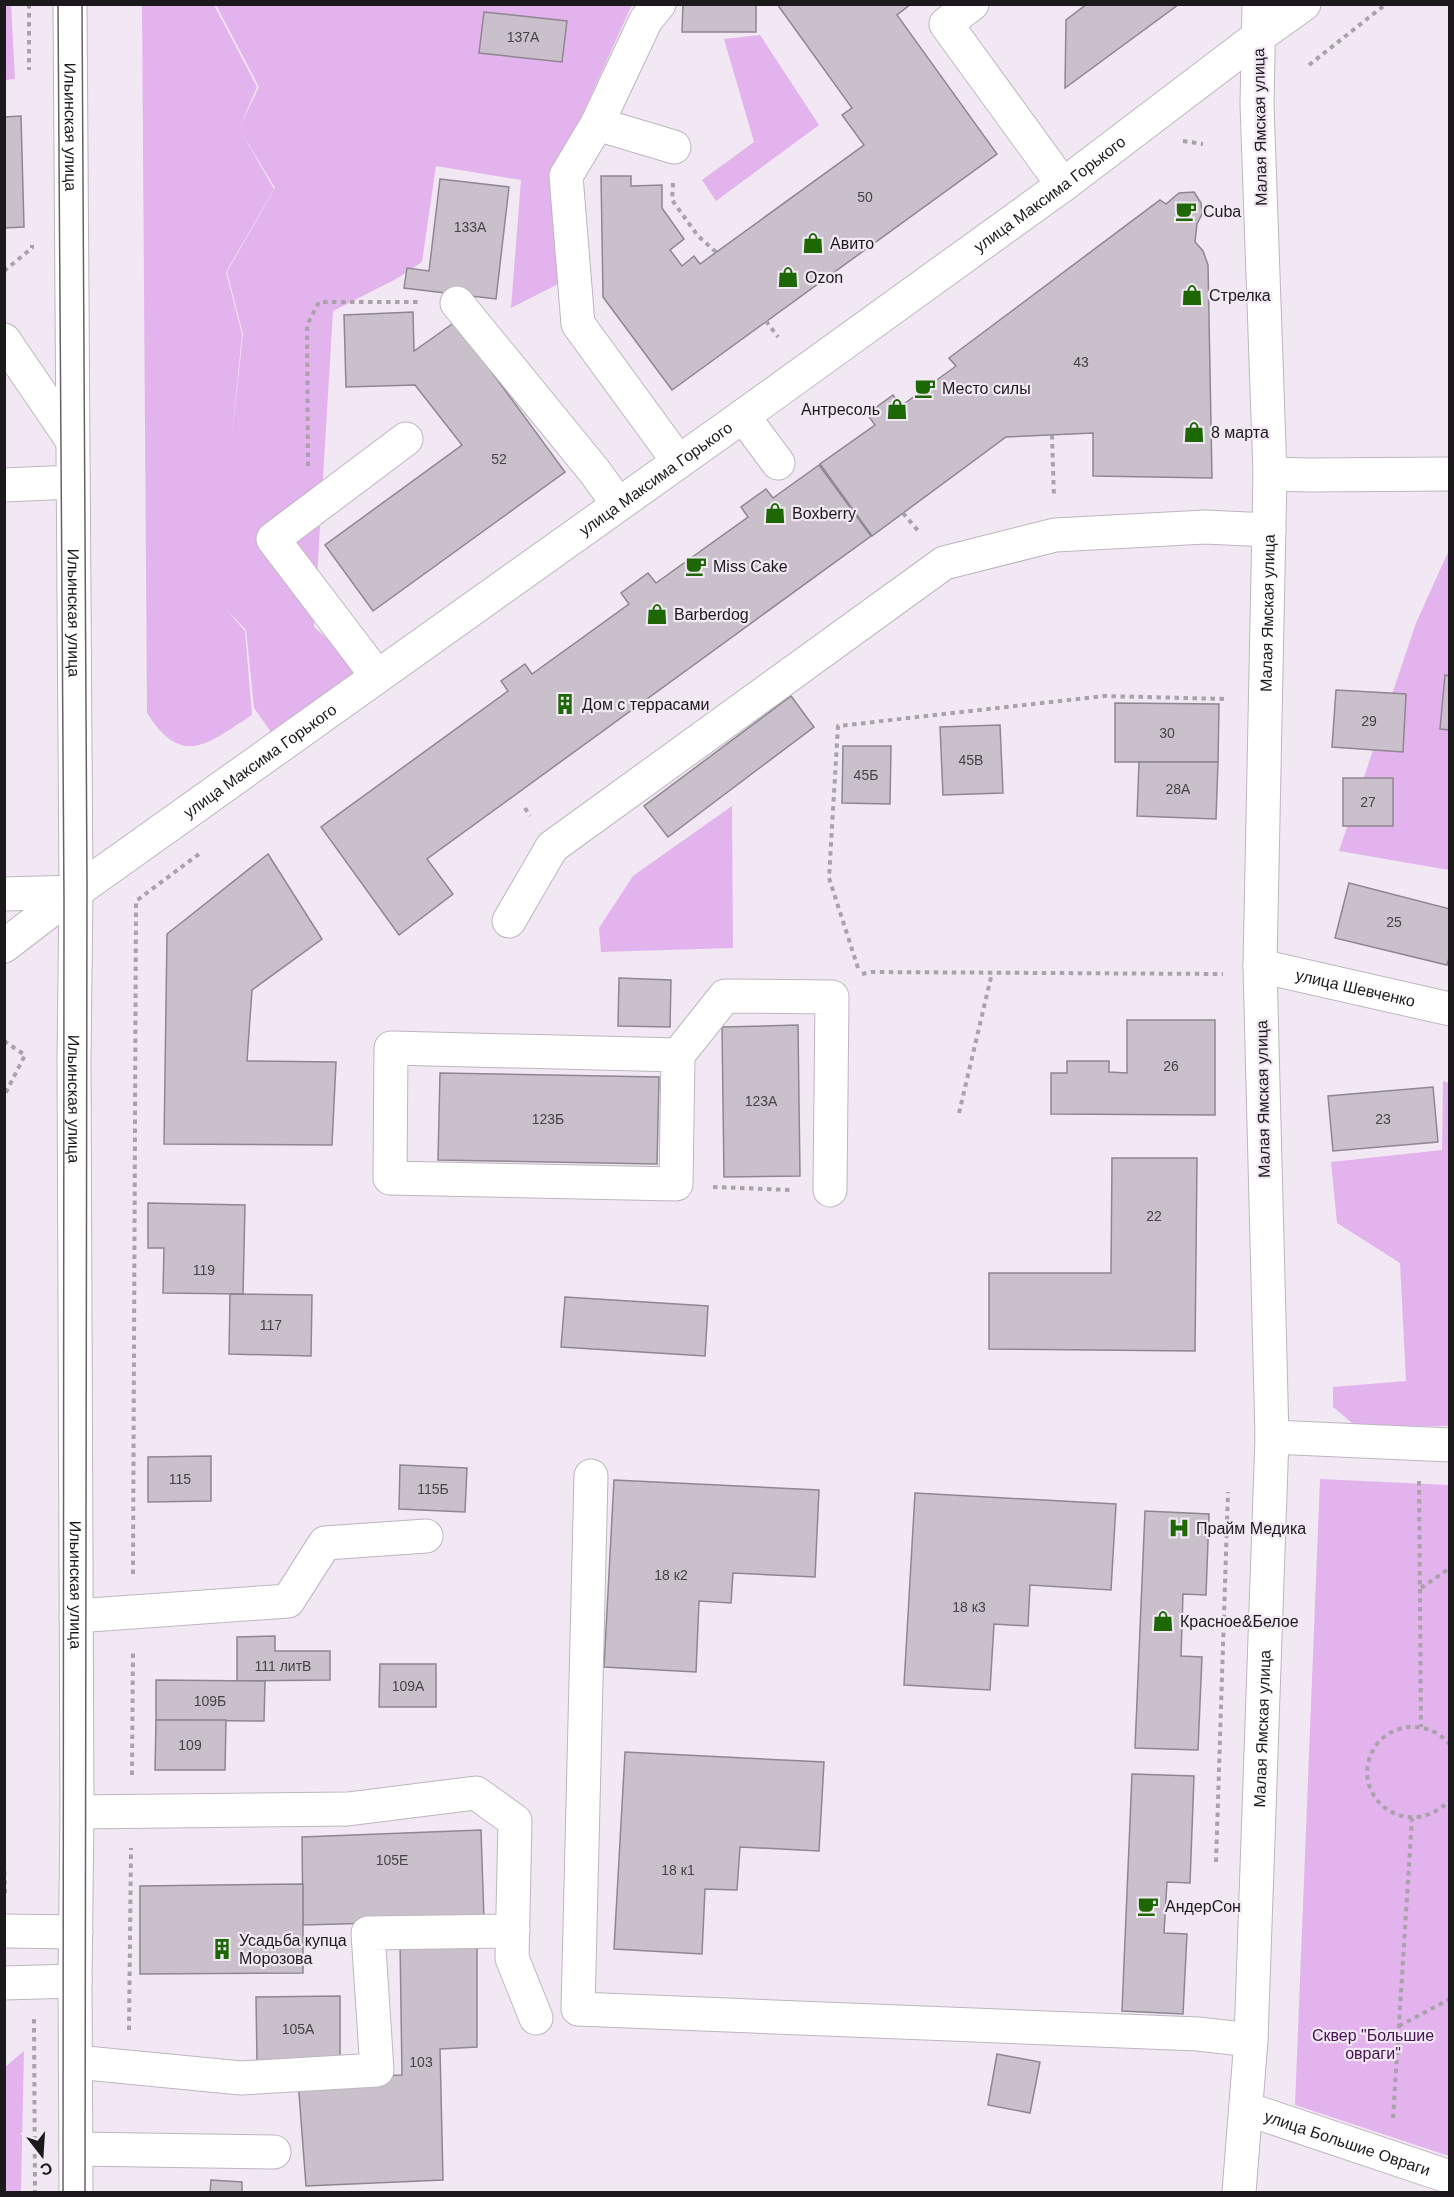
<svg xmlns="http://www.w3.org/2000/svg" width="1454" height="2197" font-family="Helvetica,sans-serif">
	<rect width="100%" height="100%" fill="#f1e8f3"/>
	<!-- green -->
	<g fill="#e3b3ee" fill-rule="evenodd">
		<polygon points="4,5 11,5 15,79 5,80"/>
		<path d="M142,5H214L257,87L240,126L259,87L216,5H635L631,7L562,159V282L511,308L521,180L436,166L422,262L396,279L333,311L314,627L364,670L273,735L254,708L246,630L225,608L245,631L252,715C208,743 183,769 147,713ZM239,128L275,188L227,272L243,334L231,445L242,334L226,272L274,189Z"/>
		<polygon points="760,35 819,125 716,201 702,180 754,142 724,39"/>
		<polygon points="1449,550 1449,870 1339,851 1416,623"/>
		<polygon points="732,806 733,948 601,952 599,928 633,876"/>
		<polygon points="1443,1081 1449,1083 1449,1426 1357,1427 1333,1407 1333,1387 1406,1381 1400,1263 1337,1223 1331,1162 1442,1150"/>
		<polygon points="1320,1479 1449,1485 1449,2156 1295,2105"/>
		<polygon points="24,2051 21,2192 5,2192 5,2067"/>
	</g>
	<!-- building -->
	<g fill="#c9c0cb" stroke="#8e8690" stroke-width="1.5">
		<polygon points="683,4 756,4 756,32 682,32"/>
		<polygon points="777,4 911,4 897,15 997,154 672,390 603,297 601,176 631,176 631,186 662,185 662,208 684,239 670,250 682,266 694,256 700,264 864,145 842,115 852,108"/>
		<polygon points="1087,4 1202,4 1202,5 1178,5 1065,88 1066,20"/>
		<polygon points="484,12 567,21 562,62 479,53"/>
		<polygon points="21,116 24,227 4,228 4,117"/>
		<polygon points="440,179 509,187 496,299 404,288 407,268 429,271"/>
		<polygon points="1194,192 1201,203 1202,214 1197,224 1195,242 1203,251 1208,265 1212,478 1093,476 1093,433 1006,437 872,536 820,464 875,425 867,414 893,395 901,406 956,366 949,358 1160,200 1166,204 1179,193"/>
		<polygon points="413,312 414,351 455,322 565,472 373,611 325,545 462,445 415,385 346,387 344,315"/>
		<polygon points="819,465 871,536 427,859 453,894 399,935 321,827 508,691 501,681 525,664 532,674 629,604 621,593 648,573 656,583 748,517 741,507 766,489 773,498"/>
		<polygon points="1445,675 1450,676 1450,730 1440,729"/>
		<polygon points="1336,690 1406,694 1403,752 1332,747"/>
		<polygon points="791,696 814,727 668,837 644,806"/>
		<polygon points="1115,703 1219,704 1218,762 1115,762"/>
		<polygon points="1000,725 1003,793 943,795 940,727"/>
		<polygon points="843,746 891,746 890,804 842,803"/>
		<polygon points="1139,762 1218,762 1216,819 1137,816"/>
		<rect x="1343" y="778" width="50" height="48"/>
		<polygon points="268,854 322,939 252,990 247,1061 336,1062 332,1145 164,1144 167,934"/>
		<polygon points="1349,883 1450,909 1450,954 1447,965 1335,938"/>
		<polygon points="619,978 671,980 670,1027 618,1026"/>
		<polygon points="1127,1020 1215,1020 1215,1115 1051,1114 1051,1073 1067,1073 1067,1061 1109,1061 1109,1072 1127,1073"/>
		<polygon points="798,1025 800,1176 724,1177 722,1027"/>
		<polygon points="440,1073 659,1077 657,1164 438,1160"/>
		<polygon points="1433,1087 1438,1142 1333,1151 1328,1096"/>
		<polygon points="1112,1158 1197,1158 1195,1351 989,1349 989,1273 1111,1273"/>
		<polygon points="148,1203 245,1205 243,1294 163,1293 164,1248 148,1248"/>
		<polygon points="230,1294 312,1295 311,1356 229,1354"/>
		<polygon points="565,1297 708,1306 705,1356 561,1347"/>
		<polygon points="211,1456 211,1501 148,1502 148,1457"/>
		<polygon points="400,1465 467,1468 465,1512 399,1509"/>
		<polygon points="614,1480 819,1490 815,1577 733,1573 731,1603 699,1601 696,1672 604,1667"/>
		<polygon points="915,1493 1116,1504 1111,1590 1030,1585 1028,1626 994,1624 990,1690 904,1685"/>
		<polygon points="1145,1511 1209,1514 1206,1595 1183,1594 1181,1656 1202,1657 1198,1750 1135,1748"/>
		<polygon points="275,1636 275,1651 330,1651 330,1680 237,1681 237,1637"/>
		<polygon points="380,1664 436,1664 436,1707 379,1707"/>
		<polygon points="156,1680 265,1681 264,1721 156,1720"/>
		<polygon points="156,1720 226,1720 225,1770 155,1770"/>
		<polygon points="625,1752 824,1762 819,1851 740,1847 737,1890 705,1889 702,1954 614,1949"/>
		<polygon points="1132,1774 1194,1776 1190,1883 1167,1882 1164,1933 1187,1934 1183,2014 1122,2011"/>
		<polygon points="481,1830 484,1920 303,1925 302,1837"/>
		<polygon points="303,1884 303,1973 140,1974 140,1886"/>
		<polygon points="477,1938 477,2047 440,2049 443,2180 306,2186 298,2080 402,2075 400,1942"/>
		<polygon points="340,1996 340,2061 257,2062 256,1997"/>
		<polygon points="997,2054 1040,2062 1030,2113 988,2105"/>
		<polygon points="211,2180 242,2182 242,2192 210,2192"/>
	</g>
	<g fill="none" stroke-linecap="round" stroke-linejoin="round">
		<defs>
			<g id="minor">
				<path id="s1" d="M70,4L76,892L74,1060L77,1812L75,1981L76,2192"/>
				<polyline points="659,4 646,20 597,124 566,176 578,324 678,461"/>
				<polyline points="972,4 946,24 1063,185"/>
				<polyline points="597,124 674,147"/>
				<polyline points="457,303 595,472 618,504"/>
				<polyline points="4,340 72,440"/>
				<polyline points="743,416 778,463"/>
				<polyline points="1270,474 1309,475 1450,474"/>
				<polyline points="4,485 73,482"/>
				<polyline points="377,676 273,539 406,439"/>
				<polyline points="4,894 76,892"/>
				<polyline points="509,921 552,847 944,563 1055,535 1205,527 1269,530"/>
				<path id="s2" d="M1260,966L1450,1009"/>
				<polyline points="678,1055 391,1048 390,1178 676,1184 678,1055 725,996 832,997 830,1190"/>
				<polyline points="1272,1437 1450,1445"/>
				<polyline points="591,1476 578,2009 1198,2034 1251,2040"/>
				<polyline points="76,1616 288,1601 325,1543 426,1536"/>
				<polyline points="77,1812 348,1809 476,1793 515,1821 512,1958 536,2018"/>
				<polyline points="4,1931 76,1932"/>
				<polyline points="4,1983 75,1981"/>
				<polyline points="76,2062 241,2078 377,2070 368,1933 513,1931"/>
				<path id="s3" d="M1247,2109L1450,2177"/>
				<polyline points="76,2149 274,2152"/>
				<path id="s4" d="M1239,2192L1251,2040L1272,1437L1260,966L1270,474L1257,104L1259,4"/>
			</g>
			<g id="major">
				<path id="s5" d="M4,946L64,900L743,416L1063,185L1259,36L1304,4"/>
			</g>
		</defs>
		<!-- minor casing -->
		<use href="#minor" stroke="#beb5c0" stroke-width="35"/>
		<!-- major casing -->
		<use href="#major" stroke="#beb5c0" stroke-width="35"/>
		<!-- path -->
		<g stroke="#a9a2aa" stroke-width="4" stroke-dasharray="4.5 4.5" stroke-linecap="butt">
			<polyline points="29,4 29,70"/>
			<polyline points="1309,65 1386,4"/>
			<polyline points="1183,141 1203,144"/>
			<polyline points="673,183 672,200 698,236 716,252"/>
			<polyline points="4,271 32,248 32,245"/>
			<polyline points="766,321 778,337"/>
			<polyline points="1052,435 1054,498"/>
			<polyline points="308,466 307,325 319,302 420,302"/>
			<polyline points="903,513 920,533"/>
			<polyline points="525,808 530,816"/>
			<polyline points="858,968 829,878 838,726 1104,696 1227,699"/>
			<polyline points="862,974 871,972 1223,974"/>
			<polyline points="4,1041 25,1055 4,1096"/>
			<polyline points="959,1113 992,973"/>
			<polyline points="713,1187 792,1190"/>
			<polyline points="1419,1481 1421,1727"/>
			<polyline points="133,1574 136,901 199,854"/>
			<polyline points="1421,1588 1450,1568"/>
			<path d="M1450,1745C1440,1732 1425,1726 1409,1727C1397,1728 1385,1734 1377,1744C1343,1791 1405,1846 1450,1800"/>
			<polyline points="132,1775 133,1650"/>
			<polyline points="4,1862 5,1893"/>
			<polyline points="1216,1862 1228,1492"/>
			<polyline points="34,2019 35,2192"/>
			<polyline points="1399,2026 1450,1999"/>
			<polyline points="129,2030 131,1848"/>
			<polyline points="1393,2118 1412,1818"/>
		</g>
		<!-- minor -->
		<use href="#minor" stroke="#fff" stroke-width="33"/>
		<!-- major -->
		<use href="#major" stroke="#fff" stroke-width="33"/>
		<!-- tram -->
		<g stroke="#666168" stroke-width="1.5">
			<polyline points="58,4 64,900 63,2192"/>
			<polyline points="82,4 87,884 85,2192"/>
		</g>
	</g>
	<!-- icons -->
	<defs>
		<symbol id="cafe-bare" viewBox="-9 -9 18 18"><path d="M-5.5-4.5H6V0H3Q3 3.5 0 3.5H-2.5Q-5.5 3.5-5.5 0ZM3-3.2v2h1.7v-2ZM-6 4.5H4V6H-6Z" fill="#1d6804" stroke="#f1e8f3" stroke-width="2.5" paint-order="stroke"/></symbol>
		<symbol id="shop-bare" viewBox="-9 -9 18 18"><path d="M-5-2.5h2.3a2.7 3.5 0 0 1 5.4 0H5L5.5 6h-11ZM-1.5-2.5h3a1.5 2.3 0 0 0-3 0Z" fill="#1d6804" stroke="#f1e8f3" stroke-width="2.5" paint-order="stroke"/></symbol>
		<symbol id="building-bare" viewBox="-9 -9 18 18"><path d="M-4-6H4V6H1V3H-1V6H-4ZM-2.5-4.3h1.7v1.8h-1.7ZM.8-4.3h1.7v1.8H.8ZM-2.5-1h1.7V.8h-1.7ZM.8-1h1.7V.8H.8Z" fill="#1d6804" stroke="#f1e8f3" stroke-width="2.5" paint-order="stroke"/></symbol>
		<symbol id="hospital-bare" viewBox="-9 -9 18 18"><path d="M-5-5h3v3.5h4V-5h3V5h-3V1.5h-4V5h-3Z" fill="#1d6804" stroke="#f1e8f3" stroke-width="2.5" paint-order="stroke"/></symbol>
	</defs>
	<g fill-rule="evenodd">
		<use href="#cafe-bare" x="1171" y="196" width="30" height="30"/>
		<use href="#shop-bare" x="798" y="228" width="30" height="30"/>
		<use href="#shop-bare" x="773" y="262" width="30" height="30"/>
		<use href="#shop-bare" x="1177" y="280" width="30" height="30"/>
		<use href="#cafe-bare" x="910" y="373" width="30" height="30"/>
		<use href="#shop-bare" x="882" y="394" width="30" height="30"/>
		<use href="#shop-bare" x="1179" y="417" width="30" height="30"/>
		<use href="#shop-bare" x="760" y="498" width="30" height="30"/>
		<use href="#cafe-bare" x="681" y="551" width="30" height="30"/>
		<use href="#shop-bare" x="642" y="599" width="30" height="30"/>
		<use href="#building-bare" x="550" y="689" width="30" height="30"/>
		<use href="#hospital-bare" x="1164" y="1513" width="30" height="30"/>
		<use href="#shop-bare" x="1148" y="1606" width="30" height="30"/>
		<use href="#cafe-bare" x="1133" y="1891" width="30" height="30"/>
		<use href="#building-bare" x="207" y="1934" width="30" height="30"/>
	</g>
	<g text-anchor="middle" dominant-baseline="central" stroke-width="4.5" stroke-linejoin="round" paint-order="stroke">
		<!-- number labels -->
		<g font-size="14" fill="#474348">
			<text x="523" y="37">137А</text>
			<text x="865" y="197">50</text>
			<text x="470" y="227">133А</text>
			<text x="1081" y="362">43</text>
			<text x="499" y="459">52</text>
			<text x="1369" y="721">29</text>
			<text x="1167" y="733">30</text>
			<text x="971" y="760">45В</text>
			<text x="866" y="775">45Б</text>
			<text x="1178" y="789">28А</text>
			<text x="1368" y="802">27</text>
			<text x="1394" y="922">25</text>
			<text x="1171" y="1066">26</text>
			<text x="761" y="1101">123А</text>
			<text x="548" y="1119">123Б</text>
			<text x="1383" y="1119">23</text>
			<text x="1154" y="1216">22</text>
			<text x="204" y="1270">119</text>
			<text x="271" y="1325">117</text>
			<text x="180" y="1479">115</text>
			<text x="433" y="1489">115Б</text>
			<text x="671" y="1575">18 к2</text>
			<text x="969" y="1607">18 к3</text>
			<text x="283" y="1666">111 литВ</text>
			<text x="408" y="1686">109А</text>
			<text x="210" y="1701">109Б</text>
			<text x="190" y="1745">109</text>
			<text x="392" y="1860">105Е</text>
			<text x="678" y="1870">18 к1</text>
			<text x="298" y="2029">105А</text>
			<text x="421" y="2062">103</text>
		</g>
		<!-- street labels -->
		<g font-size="16" fill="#1c191d" stroke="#f1e8f3">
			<text stroke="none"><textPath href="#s1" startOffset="123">Ильинская улица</textPath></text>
			<text transform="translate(1260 127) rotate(-91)">Малая Ямская улица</text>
			<text stroke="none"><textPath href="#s5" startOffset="1288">улица Максима Горького</textPath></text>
			<text stroke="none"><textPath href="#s5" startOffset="802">улица Максима Горького</textPath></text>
			<text stroke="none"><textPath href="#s1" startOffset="609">Ильинская улица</textPath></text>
			<text stroke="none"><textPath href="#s4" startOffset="1580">Малая Ямская улица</textPath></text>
			<text stroke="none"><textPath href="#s5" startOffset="316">улица Максима Горького</textPath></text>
			<text stroke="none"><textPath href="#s2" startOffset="98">улица Шевченко</textPath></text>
			<text stroke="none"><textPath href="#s1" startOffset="1095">Ильинская улица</textPath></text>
			<text transform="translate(1263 1099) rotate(-91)">Малая Ямская улица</text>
			<text stroke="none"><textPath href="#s1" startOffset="1581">Ильинская улица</textPath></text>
			<text stroke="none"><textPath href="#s4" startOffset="464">Малая Ямская улица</textPath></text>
			<text stroke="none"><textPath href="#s3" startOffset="106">улица Большие Овраги</textPath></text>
		</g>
		<!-- poi labels -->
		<g font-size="16" fill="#1c191d" stroke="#f1e8f3" text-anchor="start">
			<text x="1203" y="211">Cuba</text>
			<text x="830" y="243">Авито</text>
			<text x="805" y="277">Ozon</text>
			<text x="1209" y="295">Стрелка</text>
			<text x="942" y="388">Место силы</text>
			<text x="880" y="409" text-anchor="end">Антресоль</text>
			<text x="1211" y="432">8 марта</text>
			<text x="792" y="513">Boxberry</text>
			<text x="713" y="566">Miss Cake</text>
			<text x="674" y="614">Barberdog</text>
			<text x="582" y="704">Дом с террасами</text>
			<text x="1196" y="1528">Прайм Медика</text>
			<text x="1180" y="1621">Красное&amp;Белое</text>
			<text x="1165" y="1906">АндерСон</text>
			<text x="239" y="1940">Усадьба купца<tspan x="239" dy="18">Морозова</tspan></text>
		</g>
		<!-- park labels -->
		<g font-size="16" fill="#461051" stroke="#f1e8f3">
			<text x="1373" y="2035">Сквер "Большие<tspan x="1373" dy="18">овраги"</tspan></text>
		</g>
	</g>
	<!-- border -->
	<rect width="1454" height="2197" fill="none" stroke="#1c191d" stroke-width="12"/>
	<!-- north arrow -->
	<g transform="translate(42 2155) rotate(163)" stroke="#f1e8f3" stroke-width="4.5" paint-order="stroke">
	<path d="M0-4.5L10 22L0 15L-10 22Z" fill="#1c191d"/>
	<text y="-9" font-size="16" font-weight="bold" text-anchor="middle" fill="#1c191d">С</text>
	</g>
</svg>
